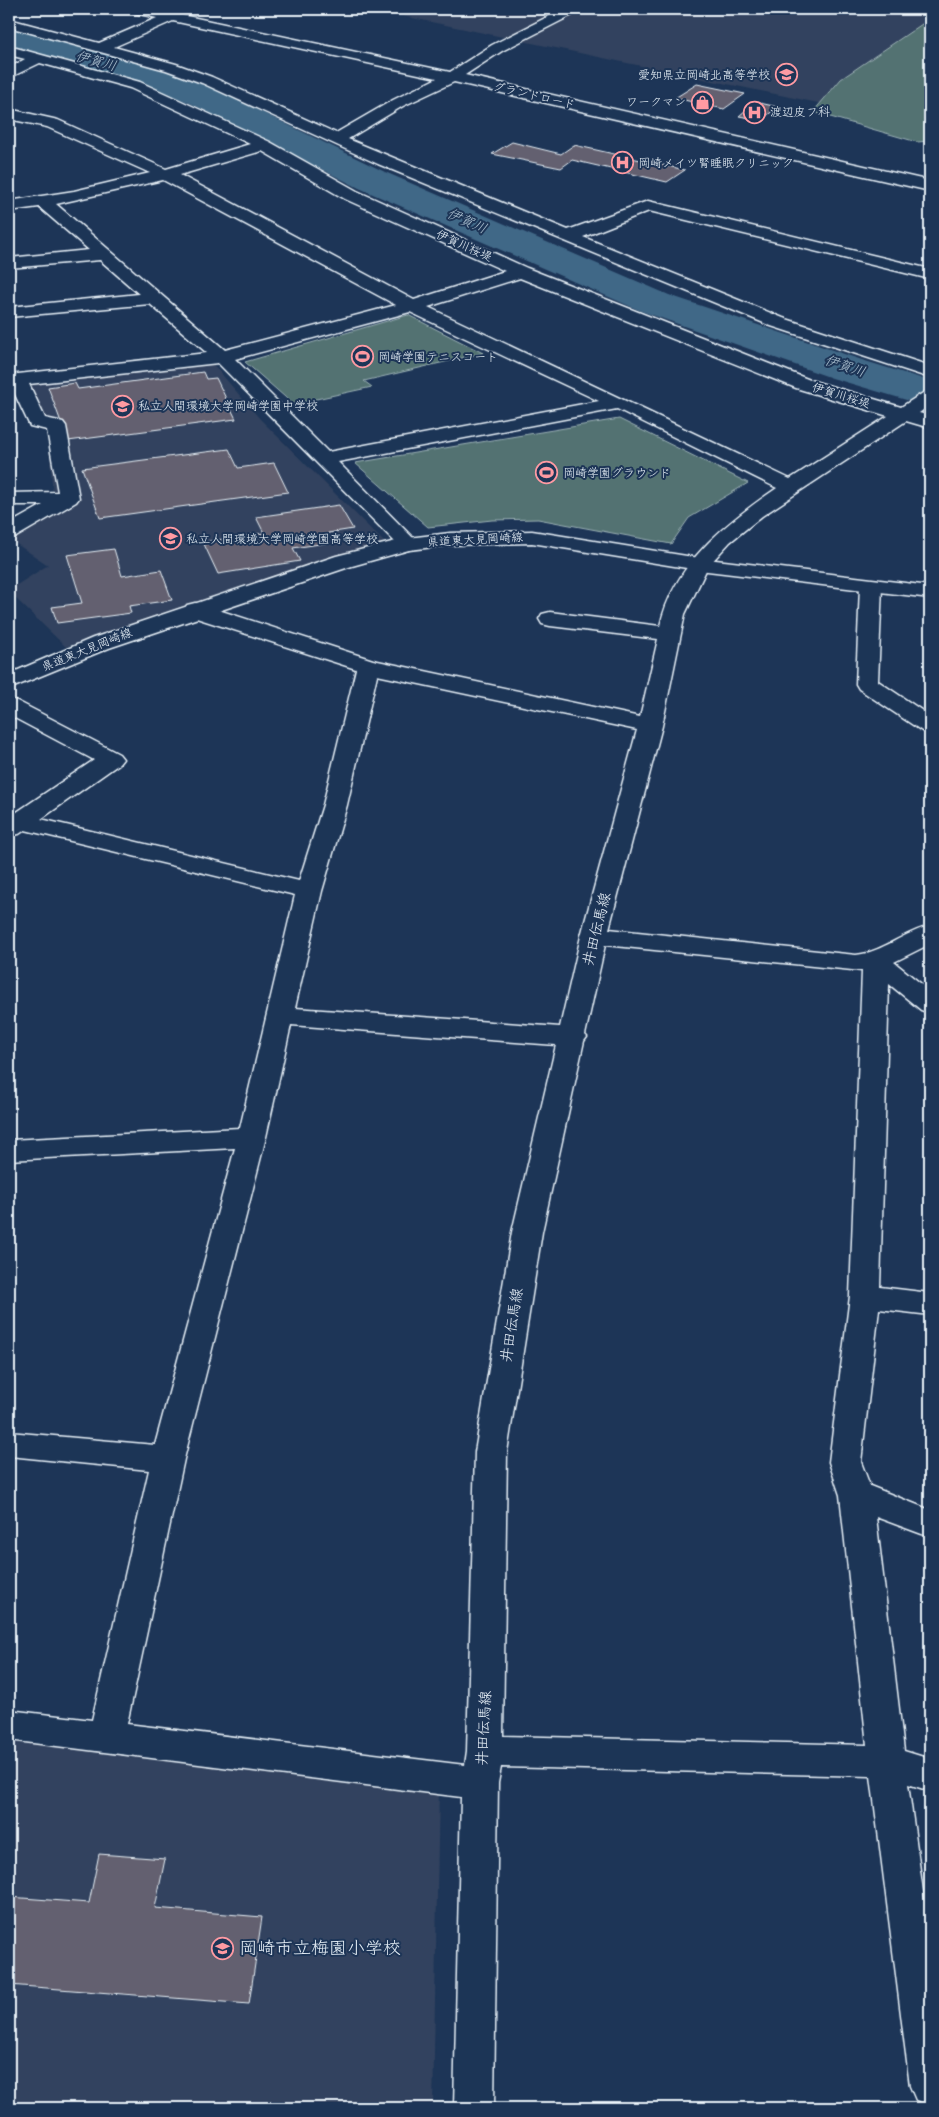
<svg xmlns="http://www.w3.org/2000/svg" width="939" height="2117" font-family="'Balsamiq Sans','Klee One',sans-serif">
	<rect width="100%" height="100%" fill="#1d3557"/>
	<filter id="ink" filterUnits="userSpaceOnUse"><feTurbulence type="fractalNoise" baseFrequency=".02" numOctaves="2"/><feDisplacementMap in="SourceGraphic" scale="10" xChannelSelector="R" yChannelSelector="G"/><feConvolveMatrix kernelMatrix="1 2 1 2 8 2 1 2 1" color-interpolation-filters="sRGB"/></filter>
	<g filter="url(#ink)">
		<!-- built -->
		<g fill="#32425e">
			<polygon points="369,9 930,9 930,41 847,109"/>
			<polygon points="212,363 260,419 387,545 336,557 66,647 9,592 9,590 48,565 12,541 54,508 47,422 27,382"/>
			<polygon points="9,1740 439,1789 433,2108 9,2108"/>
		</g>
		<!-- green -->
		<g fill="#527272" stroke="#9db2b5">
			<polygon points="925,22 930,22 930,141 917,142 813,112 841,79"/>
			<polygon points="408,315 483,353 364,381 372,387 293,404 245,362"/>
			<polygon points="619,419 748,483 689,518 671,544 538,519 492,520 428,527 355,463"/>
		</g>
		<g fill="none" stroke-linecap="round" stroke-linejoin="round">
			<!-- river -->
			<polygon fill="#406887" fill-rule="evenodd" points="9,27 159,68 212,88 385,172 669,295 862,360 930,381 930,407 832,378 641,311 359,188 188,102 135,82 9,47"/>
		</g>
		<!-- building -->
		<g fill="#64616f" stroke="#e8f1f8">
			<polygon points="697,84 745,94 724,109 675,98"/>
			<polygon points="755,102 778,107 761,120 739,116"/>
			<polygon points="512,142 561,154 574,145 685,170 667,182 572,160 561,168 492,154"/>
			<polygon points="203,372 206,379 216,378 236,419 68,441 48,387 75,383 78,389"/>
			<polygon points="229,449 238,468 274,463 288,492 100,518 82,468"/>
			<polygon points="339,505 353,529 328,533 333,542 293,548 300,561 218,574 203,542 264,533 256,517"/>
			<polygon points="114,549 122,576 161,570 172,600 129,606 131,613 57,623 52,607 82,603 67,555"/>
			<polygon points="99,1854 165,1859 155,1908 262,1917 249,2004 9,1985 9,1897 89,1903"/>
		</g>
		<g fill="none" stroke-linecap="round" stroke-linejoin="round">
			<defs>
				<g id="minor">
					<path d="M129,9L175,11L182,15L450,72L492,45L563,9H580L578,12L502,51L465,75L930,181V191L454,82L403,106L348,139L568,230L648,201L930,269V279L649,211L583,237L783,318L930,366V378L771,326L378,164L202,83L166,70L9,27V19L99,43L157,18L131,12ZM173,21L437,78L393,100L336,133L212,77L176,64L114,47Z"/>
					<path d="M9,46L140,82L270,142L357,191L527,268L810,380L901,407L923,393L930,391V405L919,413L930,416V428L906,421L762,516L730,542L708,566L685,614L662,726L609,929L856,955C883,952 904,932 930,926V944L894,962L930,991V1013L921,1010L889,984L880,1287L930,1293V1315L879,1309L861,1462L870,1486L930,1510V1537L876,1517L904,1751L930,1759V1791L908,1784L930,1942V2105L916,2100L910,2086L871,1776L501,1767L498,1783L494,2108H454L461,1797L9,1740V1710L92,1720L149,1470L9,1456V1432L155,1445L235,1148L9,1160V1140L240,1128L295,895L25,830L19,834L9,836V819L11,816L94,760L9,715V699L17,701L119,754L123,759L119,764L41,819L299,881L323,805L356,669L187,615L184,610L187,605L195,603L203,605L373,660L640,717L658,639L550,626L542,624L539,619L542,614L550,612L660,626C674,563 726,523 777,488L617,409L338,462L415,540L418,544L415,548L408,550L401,548L218,363L29,384L45,418L63,422L66,426L79,498L76,502L16,537L9,539V524L43,505H9V493L58,492L47,430L30,426L11,386L9,387V375L207,353L150,304L9,317V307L139,294L100,260L9,268V258L89,250L39,207L9,211V201L74,191L150,173L47,127L9,119V109L58,120L166,169L250,144L130,88L40,63L9,78V68L25,59L9,55ZM262,151L345,199L505,271L414,300L180,175ZM163,180L396,305L225,350L56,204ZM520,278L796,388L888,416L790,479L428,307ZM410,312L599,401L328,452L235,359ZM377,675L637,730L581,936L560,1027L295,1008L322,891L347,805ZM605,945L862,971L850,1296L829,1462L840,1495L867,1745L503,1736L507,1452L542,1232L584,1041L587,1037L585,1035ZM291,1025L556,1045L512,1232L475,1452L467,1751L465,1765L127,1724L184,1459L266,1137Z"/>
					<polygon points="871,580 879,581 882,586 878,681 930,716 930,733 922,731 859,689 856,684 860,586 863,581"/>
				</g>
				<polygon id="major" points="532,531 699,558 930,586 930,598 699,570 532,543 450,545 409,550 352,566 109,648 9,689 9,674 93,638 336,556 408,538 450,533"/>
			</defs>
			<!-- minor casing -->
			<use href="#minor" stroke="#e8f1f8" stroke-width="3"/>
			<!-- major casing -->
			<use href="#major" stroke="#e8f1f8" stroke-width="3"/>
			<!-- minor -->
			<use href="#minor" fill="#1d3557" fill-rule="evenodd"/>
			<!-- major -->
			<use href="#major" fill="#1d3557" fill-rule="evenodd"/>
		</g>
	</g>
	<!-- icons -->
	<defs>
		<symbol id="school-ring" viewBox="-11 -11 22 22"><circle r="9.5" fill="#1d3557" stroke="#ff9aa2" stroke-width="1.5"/><path d="M0-5L7-2L0 1L-7-2ZM-4 1L0 2.5L4 1V4Q0 6-4 4Z" fill="#ff9aa2"/></symbol>
		<symbol id="shop-ring" viewBox="-11 -11 22 22"><circle r="9.5" fill="#1d3557" stroke="#ff9aa2" stroke-width="1.5"/><path d="M-5-2.5h2.3a2.7 3.5 0 0 1 5.4 0H5L5.5 6h-11ZM-1.5-2.5h3a1.5 2.3 0 0 0-3 0Z" fill="#ff9aa2"/></symbol>
		<symbol id="hospital-ring" viewBox="-11 -11 22 22"><circle r="9.5" fill="#1d3557" stroke="#ff9aa2" stroke-width="1.5"/><path d="M-5-5h3v3.5h4V-5h3V5h-3V1.5h-4V5h-3Z" fill="#ff9aa2"/></symbol>
		<symbol id="stadium-ring" viewBox="-11 -11 22 22"><circle r="9.5" fill="#1d3557" stroke="#ff9aa2" stroke-width="1.5"/><path d="M0-5a6.5 5 0 1 0 0 10a6.5 5 0 1 0 0-10ZM-3.5-1.8h7v3.6h-7Z" fill="#ff9aa2"/></symbol>
	</defs>
	<g fill-rule="evenodd">
		<use href="#school-ring" x="774" y="62" width="25" height="25"/>
		<use href="#shop-ring" x="690" y="90" width="25" height="25"/>
		<use href="#hospital-ring" x="742" y="100" width="25" height="25"/>
		<use href="#hospital-ring" x="610" y="150" width="25" height="25"/>
		<use href="#stadium-ring" x="350" y="344" width="25" height="25"/>
		<use href="#school-ring" x="110" y="394" width="25" height="25"/>
		<use href="#stadium-ring" x="534" y="460" width="25" height="25"/>
		<use href="#school-ring" x="158" y="526" width="25" height="25"/>
		<use href="#school-ring" x="210" y="1936" width="25" height="25"/>
	</g>
	<g text-anchor="middle" dominant-baseline="central" stroke-width="4" stroke-linejoin="round" paint-order="stroke">
		<!-- far-poi labels -->
		<g font-size="12" fill="#e8f1f8" stroke="#1d3557" text-anchor="start">
			<text x="770" y="75" text-anchor="end">愛知県立岡崎北高等学校</text>
			<text x="686" y="102" text-anchor="end">ワークマン</text>
			<text x="770" y="112">渡辺皮フ科</text>
			<text x="638" y="163">岡崎メイツ腎睡眠クリニック</text>
			<text x="378" y="357">岡崎学園テニスコート</text>
			<text x="138" y="406">私立人間環境大学岡崎学園中学校</text>
			<text x="563" y="473">岡崎学園グラウンド</text>
			<text x="186" y="539">私立人間環境大学岡崎学園高等学校</text>
		</g>
		<!-- far-street labels -->
		<g font-size="12" fill="#e8f1f8" stroke="#1d3557">
			<text transform="translate(534 96) rotate(13)">グランドロード</text>
			<text transform="translate(464 246) rotate(24)">伊賀川桜堤</text>
			<text transform="translate(841 396) rotate(17)">伊賀川桜堤</text>
			<text transform="translate(475 540) rotate(-3)">県道東大見岡崎線</text>
			<text transform="translate(87 650) rotate(-22)">県道東大見岡崎線</text>
		</g>
		<!-- far-water labels -->
		<g font-size="14" font-style="italic" fill="#adc1d0" stroke="#1d3557">
			<text transform="translate(96 61) rotate(15)">伊賀川</text>
			<text transform="translate(467 221) rotate(24)">伊賀川</text>
			<text transform="translate(845 366) rotate(18)">伊賀川</text>
		</g>
		<!-- street labels -->
		<g font-size="15" fill="#e8f1f8" stroke="#1d3557">
			<text transform="translate(597 929) rotate(-76)">井田伝馬線</text>
			<text transform="translate(512 1325) rotate(-81)">井田伝馬線</text>
			<text transform="translate(484 1728) rotate(-87)">井田伝馬線</text>
		</g>
		<!-- near-poi labels -->
		<g font-size="18" fill="#e8f1f8" stroke="#1d3557" text-anchor="start">
			<text x="239" y="1948">岡崎市立梅園小学校</text>
		</g>
	</g>
	<!-- margin -->
	<rect width="939" height="2117" fill="none" stroke="#1d3557" stroke-width="30"/>
	<rect x="15" y="15" width="909" height="2087" fill="none" stroke="#e8f1f8" stroke-width="2" filter="url(#ink)"/>
</svg>
